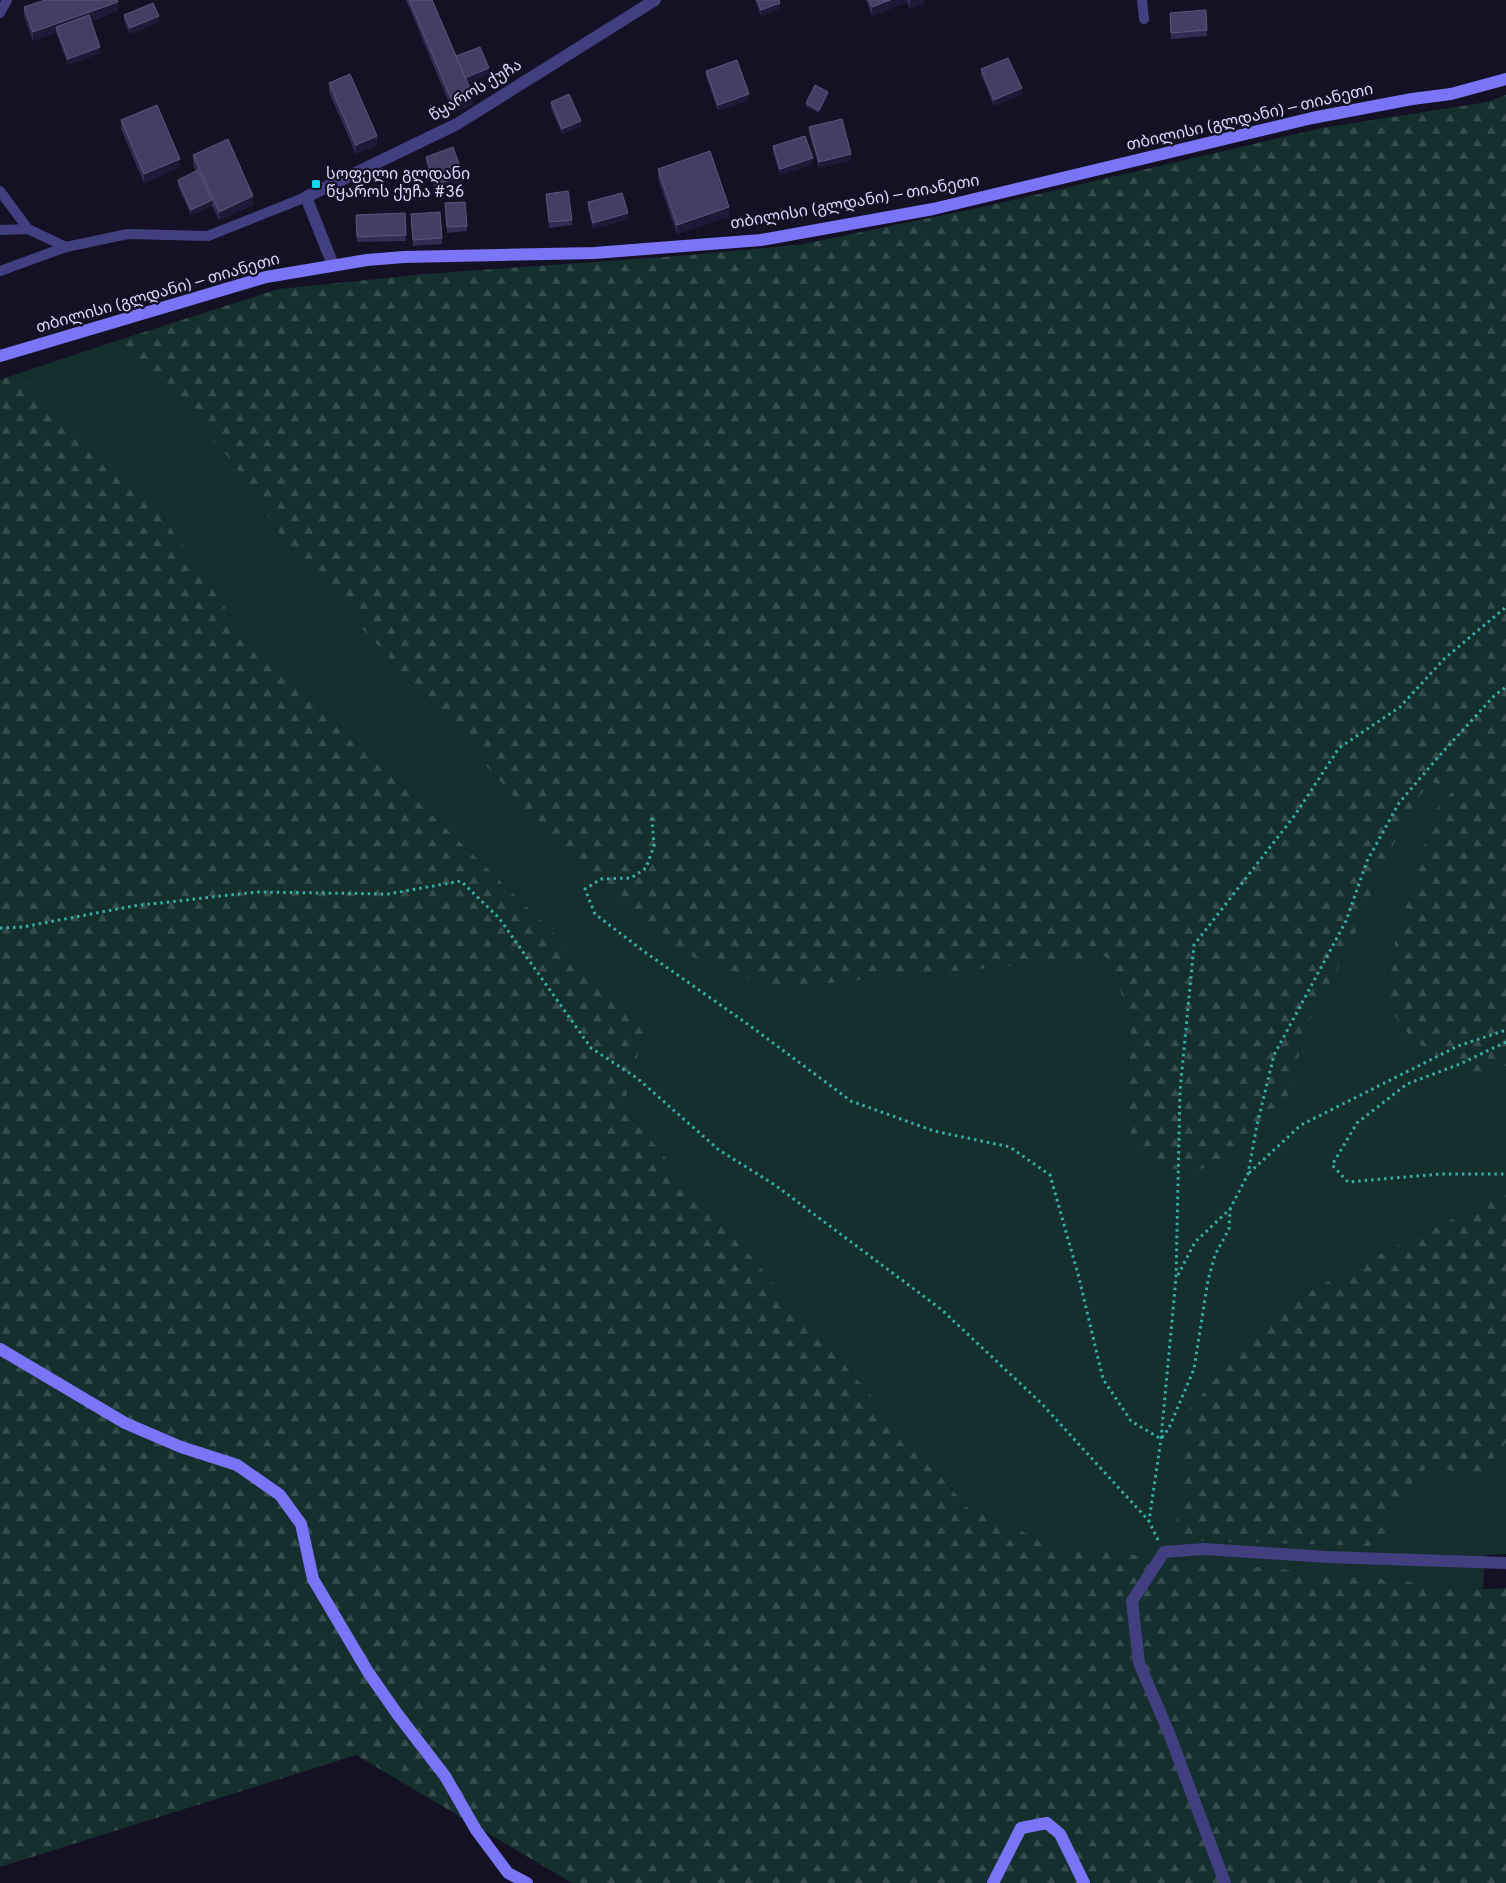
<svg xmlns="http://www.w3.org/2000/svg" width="1506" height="1883" font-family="Overpass,'Noto Sans Georgian',sans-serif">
	<defs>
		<pattern id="forest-firs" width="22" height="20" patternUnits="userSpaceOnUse" patternTransform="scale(1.25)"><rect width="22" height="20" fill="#142f2e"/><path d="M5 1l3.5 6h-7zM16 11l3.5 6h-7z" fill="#364c4d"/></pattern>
	</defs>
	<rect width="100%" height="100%" fill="#141125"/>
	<!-- grass -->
	<polygon fill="#142f2e" points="116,341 231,460 287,545 526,810 788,987 1106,957 1121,993 1131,1034 1124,1108 1295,1088 1301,1036 1345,956 1406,817 1430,780 1454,791 1435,811 1396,937 1385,1004 1469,1076 1506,1066 1506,1195 1423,1232 1275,1309 1175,1540 1391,1547 1389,1509 1428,1466 1478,1476 1506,1443 1506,1554 1485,1555 1483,1589 1058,1547 968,1508 623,1108 647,1023 240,629 144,489 20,373"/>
	<!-- forest -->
	<g fill="url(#forest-firs)">
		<polygon points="1506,95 1506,1066 1470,1076 1413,1040 1385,1004 1396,937 1435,811 1453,791 1430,781 1406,817 1345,956 1301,1036 1295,1088 1227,1157 1194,1172 1139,1163 1124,1108 1131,1034 1121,993 1106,957 788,987 739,976 683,953 637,925 526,810 287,545 231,460 116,341 279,289 425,274 678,256 798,245 978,208 1322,128 1487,102"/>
		<polygon points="20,373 144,489 240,629 647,1023 623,1108 968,1508 1058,1547 1483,1589 1506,1588 1506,1883 572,1883 356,1755 0,1867 0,380"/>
		<polygon points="1506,1195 1506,1443 1478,1476 1428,1466 1389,1509 1391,1547 1175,1540 1187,1412 1275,1309 1423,1232"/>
	</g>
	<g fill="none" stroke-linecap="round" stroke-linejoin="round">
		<!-- path -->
		<g stroke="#38b0a9" stroke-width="3" stroke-dasharray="2.5 4" stroke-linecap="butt">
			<polyline points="652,818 654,846 646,868 631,878 601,879 585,889 595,914 642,950 749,1025 851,1101 934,1131 1010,1147 1050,1175 1079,1278 1103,1379 1131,1421 1161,1439 1169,1428 1194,1369 1208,1280 1215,1255 1229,1229 1230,1209"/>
			<polyline points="0,928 23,927 133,906 257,892 388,894 461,881 499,918 591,1048 637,1078 719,1150 775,1185 942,1310 1042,1404 1149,1521"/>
			<polyline points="1506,1042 1460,1064 1407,1084 1357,1123 1332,1165 1348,1182 1440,1174 1506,1174"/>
			<polyline points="1249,1173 1301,1125 1458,1046 1506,1030"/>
			<polyline points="1178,1275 1195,1242 1230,1209 1248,1174 1257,1125 1274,1055 1346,921 1367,861 1399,803 1440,755 1494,696 1506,687"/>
			<polyline points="1158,1540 1149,1521 1161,1439 1176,1278 1180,1091 1194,945 1295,815 1339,748 1400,707 1445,658 1506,607"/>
		</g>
		<!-- lane -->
		<g stroke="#423f81" stroke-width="10">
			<polyline points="1142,0 1144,19"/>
			<polyline points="0,13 7,0"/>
			<polyline points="0,191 28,229 66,247"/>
			<polyline points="0,230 28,229"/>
			<polyline points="0,271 66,247 128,234 208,236 306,197"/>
		</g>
		<!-- street -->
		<g stroke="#423f81" stroke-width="12">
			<polyline points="333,265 306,197 457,124 655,0"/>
			<polyline points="1225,1883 1169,1733 1139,1663 1132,1601 1164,1552 1204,1549 1327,1557 1506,1563"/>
		</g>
		<!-- secondary -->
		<g stroke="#7975f6" stroke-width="12">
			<polyline points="0,356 266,277 367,260 404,257 594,253 761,240 933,209 1312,118 1412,99 1451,94 1506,79"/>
			<polyline points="0,1349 125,1423 181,1447 237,1465 280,1495 301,1524 313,1579 368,1672 398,1715 445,1776 476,1830 508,1873 527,1883"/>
			<polyline points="993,1883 1021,1828 1047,1823 1060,1834 1084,1883"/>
		</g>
	</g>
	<!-- wall -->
	<g fill="#332b52">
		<polygon points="406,0 432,0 456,56 489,74 467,83 473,104 453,112"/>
		<polygon points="755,0 779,0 780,9 761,16"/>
		<polygon points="866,0 924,0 924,4 910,9 907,2 872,16"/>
		<polygon points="24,7 118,11 91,21 100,53 68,65 56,32 33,41 24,16"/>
		<polygon points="1170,13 1207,30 1207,36 1171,39"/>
		<polygon points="124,15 159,22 130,34 124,21"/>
		<polygon points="981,69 1022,94 994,106 981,75"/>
		<polygon points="706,71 749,100 718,111 706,76"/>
		<polygon points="329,83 377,145 356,154 329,92"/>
		<polygon points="828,95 819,113 806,106 806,103"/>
		<polygon points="551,102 581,126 562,134 551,108"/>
		<polygon points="121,120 180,167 144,183 121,129"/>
		<polygon points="809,127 851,160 819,168 809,133"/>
		<polygon points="773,146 813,164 780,175 773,152"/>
		<polygon points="193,155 253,205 219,220 212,206 191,215 178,186 178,180 196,171 193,164"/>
		<polygon points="426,157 463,181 436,191 426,163"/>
		<polygon points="658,169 729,216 677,234 658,178"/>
		<polygon points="546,194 572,220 572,225 549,228"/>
		<polygon points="588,202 628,219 593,229 588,208"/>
		<polygon points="445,209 467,226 467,231 447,233"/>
		<polygon points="405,213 406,241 357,242 356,215"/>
		<polygon points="411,220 442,238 442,244 413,246"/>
	</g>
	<!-- shaded-wall -->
	<g fill="#1f1938">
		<polygon points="890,0 907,0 907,2 872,16 872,7"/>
		<polygon points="912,0 924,0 924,4 910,9 910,1"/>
		<polygon points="118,2 118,11 58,32 56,27 56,32 33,41 33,32"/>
		<polygon points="780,3 780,9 761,16 761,10"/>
		<polygon points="159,16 159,22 130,34 130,28"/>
		<polygon points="100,47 100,53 68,65 68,59"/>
		<polygon points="489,68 489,74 464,84 464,78"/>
		<polygon points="1022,88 1022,94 994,106 994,100"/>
		<polygon points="828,92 828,95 819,113 819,110"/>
		<polygon points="749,94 749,100 718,111 718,105"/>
		<polygon points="473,95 473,104 453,112 453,103"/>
		<polygon points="581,121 581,126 562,134 562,129"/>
		<polygon points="377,136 377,145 356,154 356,145"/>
		<polygon points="851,154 851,160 819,168 819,162"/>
		<polygon points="813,158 813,164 780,175 780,169"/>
		<polygon points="180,159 180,167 144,183 144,174"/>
		<polygon points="463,175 463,181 436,191 436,185"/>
		<polygon points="253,196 253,205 219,220 219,212"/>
		<polygon points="212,200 212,206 191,215 191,210"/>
		<polygon points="729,207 729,216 677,234 677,225"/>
		<polygon points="628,213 628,219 593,229 593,223"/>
	</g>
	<!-- building -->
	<g fill="#453d64" stroke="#5d567c">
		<polygon points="43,0 117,0 118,2 33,32 24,7 42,1"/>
		<polygon points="409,0 432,0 473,95 453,103"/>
		<polygon points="757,0 779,0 780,3 761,10"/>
		<polygon points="869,0 890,0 872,7"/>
		<polygon points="153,3 159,16 130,28 124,15"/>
		<polygon points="1206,10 1207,30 1171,33 1170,13"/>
		<polygon points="89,15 100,47 68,59 56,27"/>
		<polygon points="480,47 489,68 465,78 456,56"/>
		<polygon points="1008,58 1022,88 994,100 981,69"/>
		<polygon points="737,60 749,94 718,105 706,71"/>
		<polygon points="350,74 377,136 356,145 329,83"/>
		<polygon points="815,85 828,92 819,110 806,103"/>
		<polygon points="569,94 581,121 562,129 551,102"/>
		<polygon points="157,105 180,159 144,174 121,120"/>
		<polygon points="842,119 851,154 819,162 809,127"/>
		<polygon points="805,136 813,158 780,169 773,146"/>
		<polygon points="228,139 253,196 219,212 193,155"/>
		<polygon points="453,147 463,175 436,185 426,157"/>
		<polygon points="710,151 729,207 677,225 658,169"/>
		<polygon points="198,170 212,200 191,210 178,180"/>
		<polygon points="568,191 572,220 549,222 546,194"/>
		<polygon points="622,193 628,213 593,223 588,202"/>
		<polygon points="465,202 467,226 447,227 445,203"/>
		<polygon points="440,212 442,238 413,240 411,214"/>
		<polygon points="405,213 406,235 357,237 356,215"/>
	</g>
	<!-- markers -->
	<rect fill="#11d7ef" stroke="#141125" stroke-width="2" x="311" y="179" width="10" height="10" rx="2.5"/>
	<g text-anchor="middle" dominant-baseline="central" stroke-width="4.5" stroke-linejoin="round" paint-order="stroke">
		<!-- street labels -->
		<g font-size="16" fill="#dcd7fc" stroke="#141125">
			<text transform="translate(476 91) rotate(-31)">წყაროს ქუჩა</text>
			<text transform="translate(1250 118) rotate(-13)">თბილისი (გლდანი) — თიანეთი</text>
			<text transform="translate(855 203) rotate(-10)">თბილისი (გლდანი) — თიანეთი</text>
			<text transform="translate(158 294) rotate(-16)">თბილისი (გლდანი) — თიანეთი</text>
		</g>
		<!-- poi labels -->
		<g font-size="16" fill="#dcd7fc" stroke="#141125" text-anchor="start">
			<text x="326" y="175">სოფელი გლდანი<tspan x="326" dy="18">წყაროს ქუჩა #36</tspan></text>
		</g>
	</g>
</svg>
